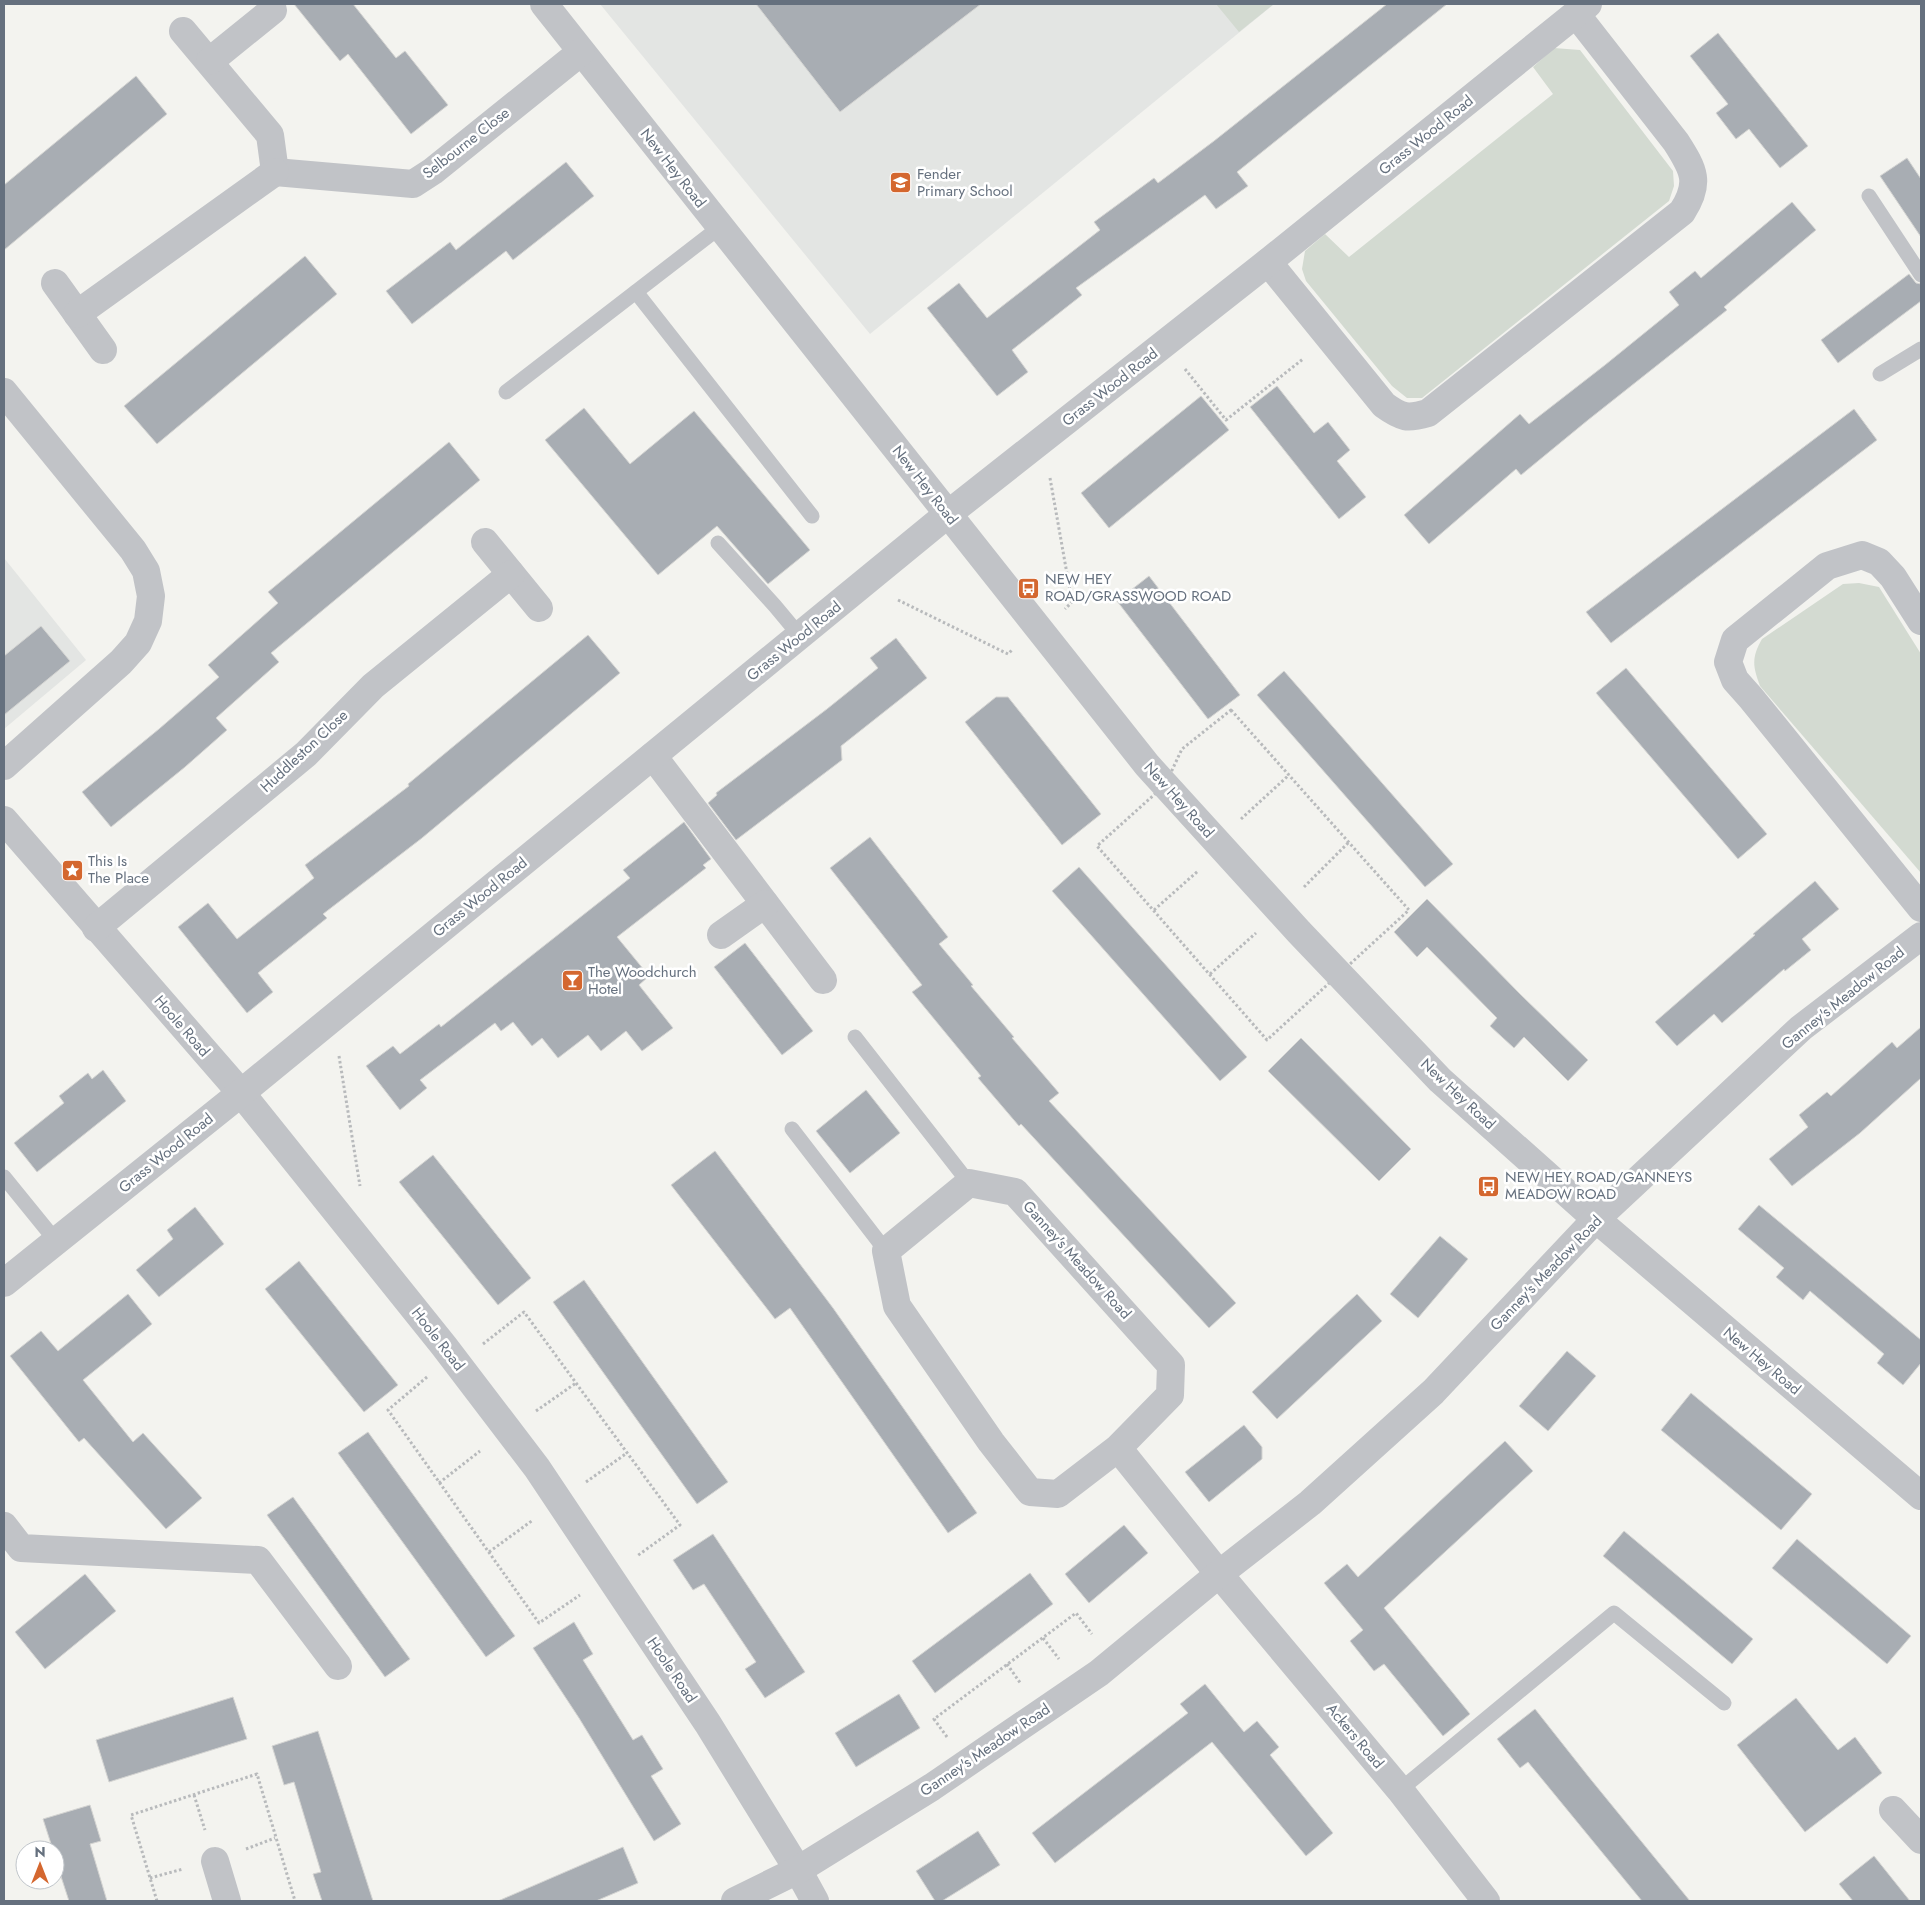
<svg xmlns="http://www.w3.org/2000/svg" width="1925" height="1905" font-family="Jost,sans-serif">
	<rect width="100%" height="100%" fill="#f3f3ef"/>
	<!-- built -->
	<g fill="#e3e5e3">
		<polygon points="600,4 1274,4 870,334"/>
		<polygon points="4,558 86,660 4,729"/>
	</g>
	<!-- green -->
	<g fill="#d3dad1">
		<polygon points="1216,4 1274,4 1239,32"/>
		<polygon points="1554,48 1580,50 1673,171 1674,186 1669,201 1422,398 1407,398 1392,386 1306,281 1302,269 1305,251 1325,234 1349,257 1553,94 1533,67"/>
		<path d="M1859,583L1879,587L1921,654V873L1760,686C1753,667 1751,658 1762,639L1843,584Z"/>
	</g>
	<!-- building -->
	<g fill="#a8adb3" stroke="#d4d4d2">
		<polygon points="294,4 353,4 396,58 405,51 448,105 411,134 348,54 340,61"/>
		<polygon points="756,4 981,4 840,112"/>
		<polygon points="1387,4 1447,4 1237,172 1248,186 1216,209 1205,195 1076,288 1082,295 1012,350 1028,372 997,396 927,308 959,283 987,318 1100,230 1094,222 1154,178 1158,183 1214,141"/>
		<polygon points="1718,33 1808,146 1780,168 1749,129 1736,139 1716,113 1728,104 1690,56"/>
		<polygon points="136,76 167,114 4,250 4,185"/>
		<polygon points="1907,158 1921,179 1921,237 1880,176"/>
		<polygon points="566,162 594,196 513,260 506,251 412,324 386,291 450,242 456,250"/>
		<polygon points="1792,202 1816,230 1724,307 1727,310 1588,420 1521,475 1516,469 1429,544 1404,515 1520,414 1529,424 1605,365 1679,305 1669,292 1695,271 1701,278"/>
		<polygon points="305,256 337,294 157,444 124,406"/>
		<polygon points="1909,274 1916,283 1921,284 1921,301 1838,363 1821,340"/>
		<polygon points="1277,386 1314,433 1328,422 1350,450 1337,461 1366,497 1339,519 1250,407"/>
		<polygon points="1201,396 1229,430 1109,528 1081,493"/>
		<polygon points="584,408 630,464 694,411 810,550 768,584 717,526 658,575 545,440"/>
		<polygon points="1854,409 1877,440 1611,643 1586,612"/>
		<polygon points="449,442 480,480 271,653 279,662 216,718 227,730 185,767 111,827 82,792 159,729 219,677 208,665 278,603 268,592"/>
		<polygon points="1149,576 1240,695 1208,719 1117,601"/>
		<polygon points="41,626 70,661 4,715 4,656"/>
		<polygon points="588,635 620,673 422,838 323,914 327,918 258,973 273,992 247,1013 178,927 208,903 237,939 314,878 305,865 409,786 408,784"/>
		<polygon points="896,638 927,678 841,746 842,760 736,840 708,803 717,795 716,793 827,709 878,668 870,658"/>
		<polygon points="1626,668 1767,834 1738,859 1596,693"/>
		<polygon points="1284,671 1453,864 1425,887 1257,695"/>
		<polygon points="996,697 1008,697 1101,814 1062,845 965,722"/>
		<polygon points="684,822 711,859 703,865 706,868 617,937 649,976 639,985 673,1028 642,1051 626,1031 601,1051 588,1035 558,1058 542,1038 532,1046 513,1022 501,1031 495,1023 420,1080 427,1088 400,1110 366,1066 393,1046 400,1054 439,1024 441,1027 630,878 623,870"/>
		<polygon points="870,837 948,937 939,944 973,985 971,986 1014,1037 1012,1038 1059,1093 1049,1101 1236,1303 1209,1328 1021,1124 1019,1126 978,1078 981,1076 912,992 922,985 830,868"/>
		<polygon points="1079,867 1247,1057 1220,1081 1052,891"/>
		<polygon points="1815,881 1839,909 1802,939 1811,950 1785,971 1784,969 1722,1023 1714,1014 1677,1046 1655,1022 1755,935 1753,934"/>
		<polygon points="1427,899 1520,994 1588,1060 1568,1081 1524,1037 1514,1048 1490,1026 1497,1018 1427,947 1417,957 1394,932"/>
		<polygon points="745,943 813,1031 782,1055 714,967"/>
		<polygon points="1921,1027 1921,1078 1860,1133 1792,1186 1769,1159 1808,1127 1799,1115 1827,1092 1831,1096 1892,1042 1897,1048"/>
		<polygon points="1301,1038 1411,1149 1379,1181 1268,1071"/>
		<polygon points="103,1070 126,1101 37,1172 14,1143 64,1103 59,1096 88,1073 92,1079"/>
		<polygon points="866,1090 900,1133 850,1173 816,1131"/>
		<polygon points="715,1151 833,1308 977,1513 948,1533 790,1308 775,1319 671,1185"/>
		<polygon points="433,1155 531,1278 498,1305 399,1182"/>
		<polygon points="1759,1205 1921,1340 1921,1363 1903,1385 1877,1363 1884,1354 1810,1291 1803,1300 1776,1277 1784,1268 1738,1229"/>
		<polygon points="195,1207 224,1244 159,1297 136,1270 173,1239 167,1230"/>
		<polygon points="1440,1236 1468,1259 1418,1318 1390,1294"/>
		<polygon points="299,1261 398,1385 364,1412 265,1289"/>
		<polygon points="584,1280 728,1482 697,1504 553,1302"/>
		<polygon points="128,1294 152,1324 83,1380 133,1442 143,1433 202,1498 166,1529 84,1438 79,1442 10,1356 41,1331 58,1351"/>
		<polygon points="1357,1294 1382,1321 1277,1419 1252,1392"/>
		<polygon points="1567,1351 1596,1376 1548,1431 1519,1406"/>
		<polygon points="1691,1393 1812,1494 1781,1530 1661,1430"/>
		<polygon points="1244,1425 1262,1447 1262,1459 1209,1502 1185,1472"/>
		<polygon points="368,1432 515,1636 486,1657 338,1453"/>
		<polygon points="1505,1441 1533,1471 1384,1608 1470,1714 1443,1736 1384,1664 1374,1671 1350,1641 1363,1630 1324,1583 1347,1564 1358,1577"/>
		<polygon points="293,1497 410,1659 385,1677 267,1515"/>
		<polygon points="1124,1525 1148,1553 1089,1603 1065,1574"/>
		<polygon points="1624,1531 1753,1639 1732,1664 1603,1556"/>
		<polygon points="713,1534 805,1672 765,1698 745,1669 756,1662 704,1584 693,1590 673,1560"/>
		<polygon points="1797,1539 1911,1636 1887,1664 1772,1568"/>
		<polygon points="1030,1573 1053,1604 935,1693 912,1661"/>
		<polygon points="85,1574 116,1611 45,1669 15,1632"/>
		<polygon points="574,1622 593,1654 583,1660 633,1740 642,1735 663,1769 651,1776 681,1824 654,1841 579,1718 533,1648"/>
		<polygon points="1205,1684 1244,1732 1257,1721 1279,1747 1270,1755 1333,1833 1306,1856 1212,1742 1055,1863 1032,1833 1188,1713 1180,1704"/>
		<polygon points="899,1694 920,1728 856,1767 835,1733"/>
		<polygon points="233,1697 247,1739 109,1782 96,1740"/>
		<polygon points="1796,1698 1838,1750 1855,1737 1882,1773 1805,1832 1737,1745"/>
		<polygon points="1535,1709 1588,1776 1690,1901 1642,1901 1528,1762 1520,1768 1497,1739"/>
		<polygon points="318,1731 353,1839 373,1901 322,1901 313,1874 321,1872 294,1782 284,1785 272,1746"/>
		<polygon points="90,1805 101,1841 90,1844 107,1901 69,1901 55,1858 55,1850 53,1850 43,1819"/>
		<polygon points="978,1831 1000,1865 942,1901 935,1901 916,1871"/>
		<polygon points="623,1847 638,1883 596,1901 498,1901"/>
		<polygon points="1874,1856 1910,1901 1853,1901 1839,1884"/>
	</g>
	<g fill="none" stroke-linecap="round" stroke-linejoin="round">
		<!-- path -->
		<g stroke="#b8babc" stroke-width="3" stroke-dasharray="2.5 2.5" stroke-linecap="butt">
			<polyline points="1185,369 1226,420 1303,359"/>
			<polyline points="1050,478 1072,602 1065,609"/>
			<polyline points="898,600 1008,654 1012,650"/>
			<polygon points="1231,710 1409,910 1267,1040 1097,846 1165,785 1182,749"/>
			<polyline points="1241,819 1289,775"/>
			<polyline points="1304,887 1349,842"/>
			<polyline points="1154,910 1198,871"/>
			<polyline points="1210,974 1256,933"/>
			<polyline points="339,1056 360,1186"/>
			<polyline points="483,1344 524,1312 680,1525 637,1556"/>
			<polyline points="427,1377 388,1410 539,1623 580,1595"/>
			<polyline points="536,1411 576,1383"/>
			<polyline points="586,1482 627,1453"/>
			<polyline points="439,1483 480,1451"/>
			<polyline points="489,1552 533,1520"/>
			<polyline points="1043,1638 1059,1659"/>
			<polyline points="1007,1664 1021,1684"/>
			<polyline points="947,1737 934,1719 1076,1613 1092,1634"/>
			<polyline points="194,1795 205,1830"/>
			<polyline points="246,1849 275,1838"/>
			<polyline points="150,1878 183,1869"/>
			<polyline points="157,1901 131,1815 257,1774 295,1901"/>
		</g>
		<!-- lane -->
		<g stroke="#c1c3c7" stroke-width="15">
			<polyline points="1869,196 1921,275"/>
			<polyline points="636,292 812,516"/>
			<polyline points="1880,374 1921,349"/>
			<polyline points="506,392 720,227"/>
			<polyline points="718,543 775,606 800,636"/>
			<polyline points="855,1037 969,1183"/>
			<polyline points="792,1129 886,1251"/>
			<polyline points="4,1177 56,1241"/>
			<polyline points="1400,1790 1614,1613 1724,1703"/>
		</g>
		<!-- street -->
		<g stroke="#c1c3c7" stroke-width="28">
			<polyline points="544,4 1147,765 1299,932 1440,1080 1596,1219 1921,1496"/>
			<polyline points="183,31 270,135 275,172 413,184 433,171 581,52"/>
			<polyline points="210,61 273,10"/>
			<path d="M1268,262L1384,405C1402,418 1407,419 1428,413L1682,212C1701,183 1694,170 1676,142L1576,14"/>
			<polyline points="55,283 103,350"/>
			<polyline points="77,314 275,172"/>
			<polyline points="4,392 133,550 146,571 151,596 148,621 138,643 121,662 4,766"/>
			<polyline points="485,542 539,608"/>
			<polyline points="1921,621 1893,577 1879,562 1862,555 1827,566 1735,640 1728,662 1735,680 1751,698 1921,908"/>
			<polyline points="653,756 823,980"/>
			<polyline points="4,820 241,1093 444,1346 537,1468 708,1724 798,1870 815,1901"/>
			<polyline points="96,928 306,754 373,686 511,574"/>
			<polyline points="721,935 765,904"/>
			<polyline points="4,1283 241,1093 948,514 1268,262 1588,4"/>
			<polyline points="1118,1448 1170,1395 1171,1365 1015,1192 969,1183 886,1251 897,1306 991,1442 1030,1492 1058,1494 1118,1448 1219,1574 1400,1790 1486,1901"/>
			<polyline points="4,1526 21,1548 258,1560 338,1666"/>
			<polyline points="1893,1810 1921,1840"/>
			<polyline points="215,1861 227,1901"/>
			<polyline points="735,1901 798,1870 932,1787 1099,1673 1219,1574 1310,1503 1433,1392 1596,1219 1801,1028 1921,936"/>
		</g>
	</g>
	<!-- icons -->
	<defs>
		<symbol id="school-square" viewBox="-11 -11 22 22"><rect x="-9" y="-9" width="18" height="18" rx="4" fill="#d4672f" stroke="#fff"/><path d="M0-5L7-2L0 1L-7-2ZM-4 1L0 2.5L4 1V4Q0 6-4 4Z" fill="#fff"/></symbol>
		<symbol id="bus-square" viewBox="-11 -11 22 22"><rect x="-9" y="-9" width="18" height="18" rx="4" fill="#d4672f" stroke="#fff"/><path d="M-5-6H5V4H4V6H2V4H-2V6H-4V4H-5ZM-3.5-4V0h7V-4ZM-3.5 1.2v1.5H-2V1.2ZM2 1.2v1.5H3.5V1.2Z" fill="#fff"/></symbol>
		<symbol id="sight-square" viewBox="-11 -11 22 22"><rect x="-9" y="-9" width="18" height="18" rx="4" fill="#d4672f" stroke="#fff"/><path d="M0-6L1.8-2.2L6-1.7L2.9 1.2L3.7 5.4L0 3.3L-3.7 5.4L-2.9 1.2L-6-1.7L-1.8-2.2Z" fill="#fff"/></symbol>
		<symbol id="bar-square" viewBox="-11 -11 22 22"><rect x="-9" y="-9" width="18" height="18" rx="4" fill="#d4672f" stroke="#fff"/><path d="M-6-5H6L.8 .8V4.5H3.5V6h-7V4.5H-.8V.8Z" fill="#fff"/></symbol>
	</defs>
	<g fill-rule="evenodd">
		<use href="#school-square" x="888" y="170" width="25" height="25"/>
		<use href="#bus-square" x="1016" y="576" width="25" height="25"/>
		<use href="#sight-square" x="60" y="858" width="25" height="25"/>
		<use href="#bar-square" x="560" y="968" width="25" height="25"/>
		<use href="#bus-square" x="1476" y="1174" width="25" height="25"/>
	</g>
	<g text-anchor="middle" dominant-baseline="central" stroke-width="5" stroke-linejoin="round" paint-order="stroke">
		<!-- street labels -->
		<g font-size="15" fill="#65707e" stroke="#fff">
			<text transform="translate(1426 135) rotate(-39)">Grass Wood Road</text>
			<text transform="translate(466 143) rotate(-38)">Selbourne Close</text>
			<text transform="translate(673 168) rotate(52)">New Hey Road</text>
			<text transform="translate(1110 387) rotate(-38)">Grass Wood Road</text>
			<text transform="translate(925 485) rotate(52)">New Hey Road</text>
			<text transform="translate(794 641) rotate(-39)">Grass Wood Road</text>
			<text transform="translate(304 751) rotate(-43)">Huddleston Close</text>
			<text transform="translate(1179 800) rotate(48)">New Hey Road</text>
			<text transform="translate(480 897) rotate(-39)">Grass Wood Road</text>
			<text transform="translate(1843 998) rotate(-39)">Ganney's Meadow Road</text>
			<text transform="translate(182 1026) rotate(49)">Hoole Road</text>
			<text transform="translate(1458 1094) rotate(43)">New Hey Road</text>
			<text transform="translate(166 1153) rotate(-39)">Grass Wood Road</text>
			<text transform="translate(1077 1260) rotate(48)">Ganney's Meadow Road</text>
			<text transform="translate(1546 1273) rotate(-46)">Ganney's Meadow Road</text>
			<text transform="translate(438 1339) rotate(52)">Hoole Road</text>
			<text transform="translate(1762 1361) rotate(40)">New Hey Road</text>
			<text transform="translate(672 1670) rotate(56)">Hoole Road</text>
			<text transform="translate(1355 1736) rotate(50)">Ackers Road</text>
			<text transform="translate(985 1750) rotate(-34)">Ganney's Meadow Road</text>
		</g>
		<!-- poi labels -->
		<g font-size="15" fill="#65707e" stroke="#fff" text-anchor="start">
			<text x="917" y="174">Fender<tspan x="917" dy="17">Primary School</tspan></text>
			<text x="1045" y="579">NEW HEY<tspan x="1045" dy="17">ROAD/GRASSWOOD ROAD</tspan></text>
			<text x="88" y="861">This Is<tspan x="88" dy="17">The Place</tspan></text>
			<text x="588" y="972">The Woodchurch<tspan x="588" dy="17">Hotel</tspan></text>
			<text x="1505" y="1177">NEW HEY ROAD/GANNEYS<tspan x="1505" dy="17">MEADOW ROAD</tspan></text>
		</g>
	</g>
	<!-- border -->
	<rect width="1925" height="1905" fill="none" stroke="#65707e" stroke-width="10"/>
	<!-- north arrow -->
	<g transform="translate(40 1865)"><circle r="24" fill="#ffffff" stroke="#c1c6cb"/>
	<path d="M0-4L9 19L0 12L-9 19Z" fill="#d4672f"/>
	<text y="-8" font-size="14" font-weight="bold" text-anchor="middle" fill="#65707e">N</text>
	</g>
</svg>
